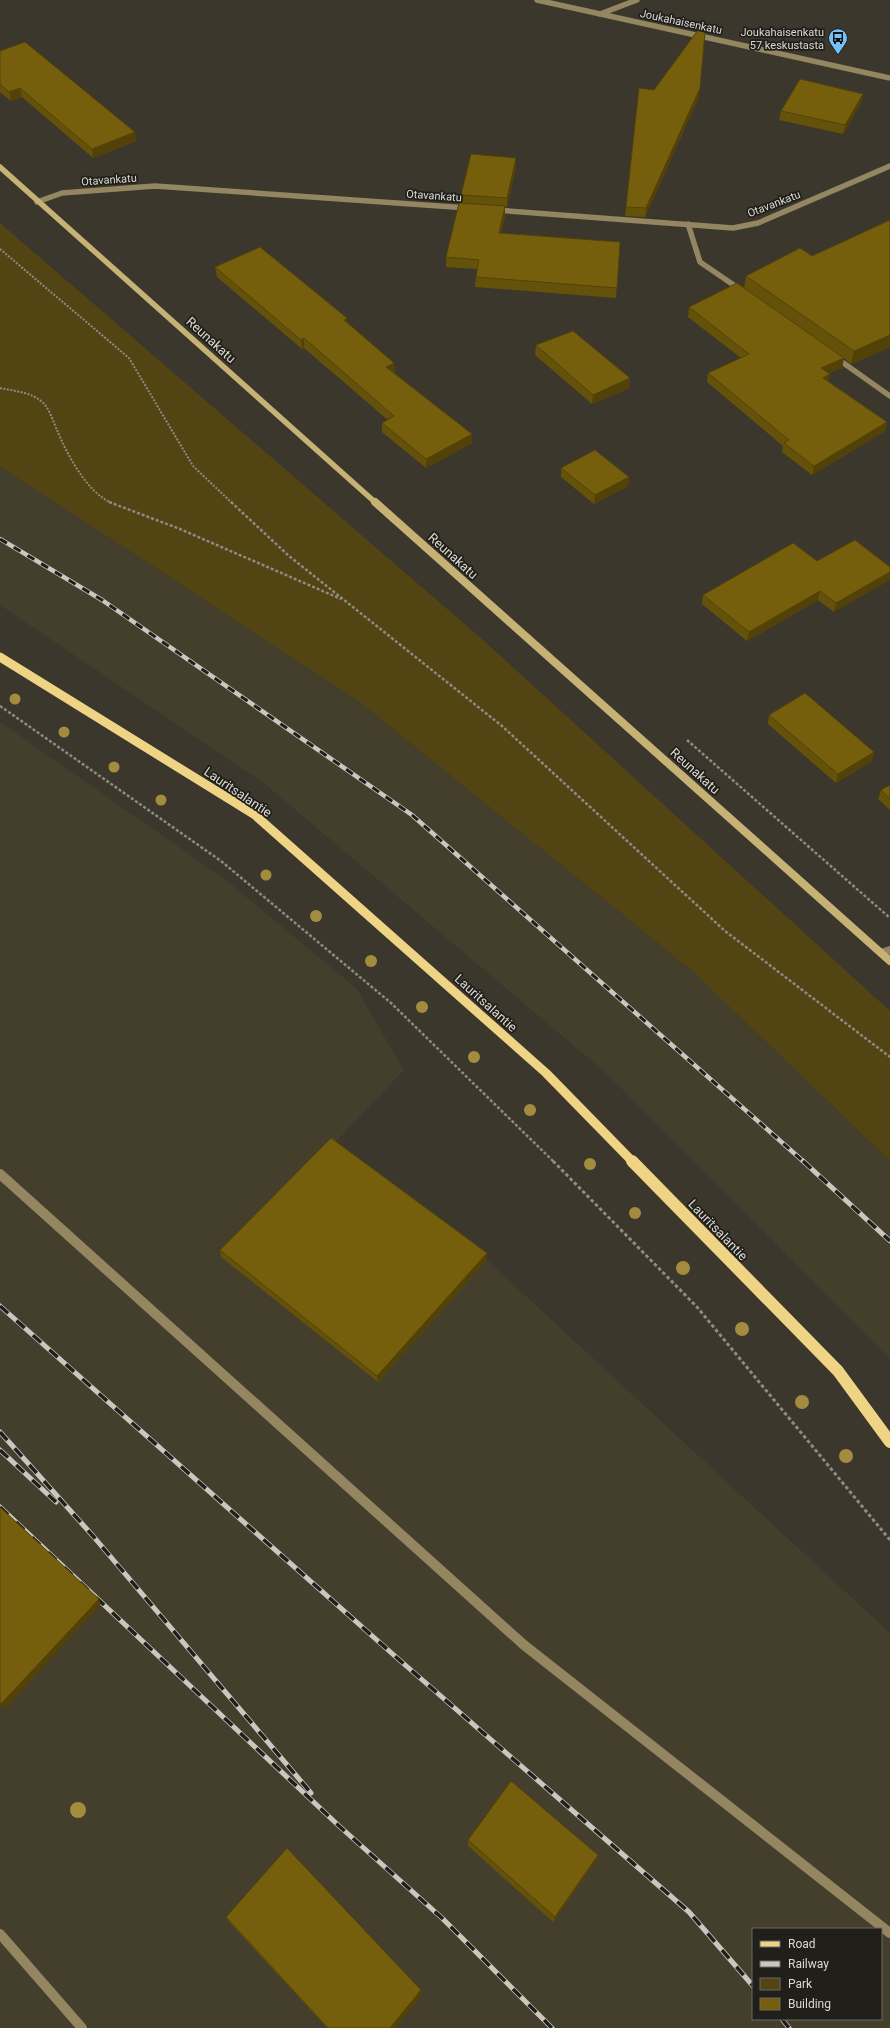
<svg xmlns="http://www.w3.org/2000/svg" width="890" height="2028" font-family="Roboto,sans-serif">
	<rect width="100%" height="100%" fill="#3b372c"/>
	<!-- built -->
	<g fill="#443e2d" fill-rule="evenodd">
		<polygon points="0,466 357,700 690,969 890,1161 890,1359 606,1073 265,784 0,605"/>
		<path d="M0,722L226,880L356,988L404,1070L332,1146L487,1260L890,1633V2028H0ZM753,1929H881V2019H753Z"/>
	</g>
	<!-- green -->
	<polygon fill="#534414" points="0,223 483,640 890,1011 890,1161 690,969 357,700 0,466"/>
	<g fill="none" stroke-linecap="round" stroke-linejoin="round">
		<!-- path-far2 -->
		<g stroke="#8e8b82" stroke-width="2" stroke-dasharray="2 1.5" stroke-linecap="butt">
			<polyline points="0,249 129,358 193,466 232,503"/>
			<path d="M0,388C14,391 30,392 41,401C49,407 53,421 57,430C67,454 87,493 112,503"/>
		</g>
		<!-- path-far1 -->
		<g stroke="#8e8b82" stroke-width="2.5" stroke-dasharray="3 2" stroke-linecap="butt">
			<polyline points="109,502 180,529 341,599"/>
			<polyline points="231,502 289,556 502,726 725,931 890,1057"/>
			<polyline points="0,706 221,861 391,1003 554,1162"/>
			<polyline points="687,740 890,918"/>
		</g>
		<!-- path -->
		<polyline stroke="#8e8b82" stroke-width="3" stroke-dasharray="3.5 2.5" stroke-linecap="butt" points="553,1161 697,1307 890,1540"/>
		<!-- service-far1 -->
		<polyline stroke="#938661" stroke-width="8" points="881,953 890,950"/>
		<!-- service -->
		<g stroke="#938661" stroke-width="10">
			<polyline points="0,1174 524,1645 890,1933"/>
			<polyline points="0,1934 82,2028"/>
		</g>
		<!-- minor -->
		<g stroke="#938661" stroke-width="5.5">
			<polyline points="537,0 890,78"/>
			<polyline points="600,14 637,0"/>
			<polyline points="37,202 62,193 155,186 468,208"/>
			<polyline points="496,210 733,228 758,223 890,166"/>
			<polyline points="688,224 700,262 741,290"/>
			<polyline points="835,357 890,396"/>
		</g>
		<!-- secondary-far1 -->
		<polyline stroke="#c7b276" stroke-width="5.5" points="0,167 376,503"/>
		<!-- secondary -->
		<polyline stroke="#c7b276" stroke-width="8" points="375,502 890,961"/>
		<!-- primary-far1 -->
		<polyline stroke="#efd485" stroke-width="9" points="0,657 255,815 546,1073 633,1162"/>
		<!-- primary -->
		<polyline stroke="#efd485" stroke-width="12" points="632,1161 838,1371 890,1442"/>
		<defs>
			<polyline id="rail-far1" points="0,539 102,600 412,815 804,1162"/>
			<g id="rail">
				<polyline points="803,1161 890,1241"/>
				<polyline points="0,1306 396,1657 689,1912 753,1986"/>
				<polyline points="0,1432 93,1536 311,1793"/>
				<polyline points="0,1450 56,1502"/>
				<polyline points="0,1507 338,1825 442,1918 552,2028"/>
				<polyline points="782,2019 789,2028"/>
			</g>
		</defs>
		<!-- rail-far1 casing -->
		<use href="#rail-far1" stroke="#c9c7bf" stroke-width="4.5"/>
		<!-- rail casing -->
		<use href="#rail" stroke="#c9c7bf" stroke-width="5"/>
		<!-- rail-far1 -->
		<use href="#rail-far1" stroke="#201f1a" stroke-width="3" stroke-dasharray="8" stroke-linecap="butt"/>
		<!-- rail -->
		<use href="#rail" stroke="#201f1a" stroke-width="3.5" stroke-dasharray="11" stroke-linecap="butt"/>
	</g>
	<!-- trees -->
	<g fill="#a48c3f">
		<circle cx="15" cy="699" r="5.5"/>
		<circle cx="64" cy="732" r="5.5"/>
		<circle cx="114" cy="767" r="5.5"/>
		<circle cx="161" cy="800" r="5.5"/>
		<circle cx="266" cy="875" r="5.5"/>
		<circle cx="316" cy="916" r="6"/>
		<circle cx="371" cy="961" r="6"/>
		<circle cx="422" cy="1007" r="6"/>
		<circle cx="474" cy="1057" r="6"/>
		<circle cx="530" cy="1110" r="6"/>
		<circle cx="590" cy="1164" r="6"/>
		<circle cx="635" cy="1213" r="6"/>
		<circle cx="683" cy="1268" r="7"/>
		<circle cx="742" cy="1329" r="7"/>
		<circle cx="802" cy="1402" r="7"/>
		<circle cx="846" cy="1456" r="7"/>
		<circle cx="78" cy="1810" r="8"/>
	</g>
	<!-- wall -->
	<g fill="#65520a">
		<polygon points="0,51 136,141 93,158 22,97 11,101 0,92"/>
		<polygon points="639,88 699,97 645,217 625,216"/>
		<polygon points="861,103 843,134 779,120 781,111"/>
		<polygon points="516,158 516,167 507,207 505,207 505,216 501,233 620,242 616,298 475,287 476,277 477,269 446,267 446,257 461,203 461,195"/>
		<polygon points="890,220 890,347 851,364 844,358 842,368 829,373 828,382 887,422 885,431 812,475 782,452 783,446 707,382 708,373 741,358 688,317 689,307 744,288 746,276 812,256"/>
		<polygon points="215,267 348,323 394,363 395,372 394,372 472,443 426,468 382,432 382,423 388,420 304,348 302,349 217,277"/>
		<polygon points="536,345 629,388 592,404 535,355"/>
		<polygon points="561,468 629,477 628,486 594,504 561,477"/>
		<polygon points="855,540 834,612 818,600 747,641 702,604 703,595 817,561"/>
		<polygon points="769,715 872,761 836,783 768,724"/>
		<polygon points="890,785 890,810 878,799 881,790"/>
		<polygon points="220,1250 487,1253 487,1260 378,1382 221,1257"/>
		<polygon points="468,1840 598,1855 596,1861 553,1922 468,1846"/>
		<polygon points="226,1917 421,1996 395,2028 327,2028 231,1924"/>
	</g>
	<!-- shaded-wall -->
	<g fill="#534208">
		<polygon points="20,88 22,97 11,101 9,92"/>
		<polygon points="700,88 699,97 645,217 646,208"/>
		<polygon points="863,94 861,103 843,134 845,125"/>
		<polygon points="135,132 136,141 93,158 92,149"/>
		<polygon points="516,158 516,167 507,207 507,198"/>
		<polygon points="505,206 505,216 499,242 499,233"/>
		<polygon points="347,318 348,328 344,320"/>
		<polygon points="890,335 890,347 851,364 854,351"/>
		<polygon points="304,338 304,348 302,349 301,340"/>
		<polygon points="844,358 842,368 819,378 821,368"/>
		<polygon points="394,363 395,372 387,376 386,367"/>
		<polygon points="830,374 828,384 823,378"/>
		<polygon points="630,378 629,388 592,404 593,395"/>
		<polygon points="887,422 885,431 812,475 814,466"/>
		<polygon points="472,434 472,443 426,468 426,459"/>
		<polygon points="629,477 628,486 594,504 595,495"/>
		<polygon points="890,572 890,580 834,612 836,603"/>
		<polygon points="820,591 818,600 747,641 749,632"/>
		<polygon points="874,752 872,761 836,783 838,774"/>
		<polygon points="487,1253 487,1260 378,1382 377,1376"/>
		<polygon points="99,1599 101,1604 5,1709 1,1704"/>
		<polygon points="598,1855 596,1861 553,1922 555,1917"/>
		<polygon points="421,1990 421,1996 395,2028 390,2028"/>
	</g>
	<!-- building -->
	<g fill="#765f0c" stroke="#534208">
		<polygon points="698,30 705,32 700,88 646,208 626,207 639,88 654,90"/>
		<polygon points="25,42 135,132 92,149 20,88 9,92 0,84 0,51"/>
		<polygon points="800,79 863,94 845,125 781,111"/>
		<polygon points="471,154 516,158 507,198 461,195"/>
		<polygon points="459,203 505,206 499,233 620,242 617,288 476,277 479,260 446,257"/>
		<polygon points="890,220 890,335 854,351 746,276 800,248 812,256"/>
		<polygon points="260,247 347,318 344,320 394,363 386,367 472,434 426,459 382,423 394,416 304,338 301,340 215,267"/>
		<polygon points="737,283 844,358 821,368 830,374 823,378 887,422 814,466 784,443 789,440 708,373 749,354 689,307"/>
		<polygon points="573,331 630,378 593,395 536,345"/>
		<polygon points="595,450 629,477 595,495 561,468"/>
		<polygon points="855,540 890,567 890,572 836,603 820,591 749,632 703,595 793,543 817,561"/>
		<polygon points="805,693 874,752 838,774 769,715"/>
		<polygon points="890,785 890,799 881,790"/>
		<polygon points="331,1138 487,1253 377,1376 220,1250"/>
		<polygon points="0,1507 99,1599 1,1704 0,1703"/>
		<polygon points="511,1781 598,1855 555,1917 468,1840"/>
		<polygon points="287,1848 421,1990 390,2028 328,2028 226,1917"/>
	</g>
	<!-- icons -->
	<defs>
		<symbol id="bus-pin" viewBox="-11 -11 22 30"><path d="M0 17L-7.5 6A9.5 9.5 0 1 1 7.5 6Z" fill="#75c0f6" stroke="#201f1a"/><path d="M-5-6H5V4H4V6H2V4H-2V6H-4V4H-5ZM-3.5-4V0h7V-4ZM-3.5 1.2v1.5H-2V1.2ZM2 1.2v1.5H3.5V1.2Z" fill="#111"/></symbol>
	</defs>
	<g fill-rule="evenodd">
		<use href="#bus-pin" x="827" y="27" width="22" height="30"/>
	</g>
	<g text-anchor="middle" dominant-baseline="central" stroke-width="3.5" stroke-linejoin="round" paint-order="stroke">
		<!-- far-street labels -->
		<g font-size="11" fill="#dbd9d2" stroke="#201f1a">
			<text transform="translate(681 22) rotate(12)">Joukahaisenkatu</text>
			<text transform="translate(109 180) rotate(-4)">Otavankatu</text>
			<text transform="translate(434 196) rotate(4)">Otavankatu</text>
			<text transform="translate(774 204) rotate(-21)">Otavankatu</text>
		</g>
		<!-- far-poi labels -->
		<g font-size="11" fill="#dbd9d2" stroke="#201f1a" text-anchor="end">
			<text x="824" y="32">Joukahaisenkatu<tspan x="824" dy="13">57 keskustasta</tspan></text>
		</g>
		<!-- street labels -->
		<g font-size="13" fill="#dbd9d2" stroke="#201f1a">
			<text transform="translate(211 340) rotate(42)">Reunakatu</text>
			<text transform="translate(453 556) rotate(42)">Reunakatu</text>
			<text transform="translate(695 771) rotate(42)">Reunakatu</text>
			<text transform="translate(238 792) rotate(34)">Lauritsalantie</text>
			<text transform="translate(486 1003) rotate(42)">Lauritsalantie</text>
			<text transform="translate(718 1230) rotate(46)">Lauritsalantie</text>
		</g>
	</g>
	<!-- legend -->
	<rect x="752" y="1928" width="130" height="92" fill="#201f1a" stroke="#6b6964"/>
	<rect x="760" y="1941" width="20" height="6" fill="#efd485" stroke="#6b6964"/>
	<text x="788" y="1948" font-size="12" fill="#dbd9d2">Road</text>
	<rect x="760" y="1961" width="20" height="6" fill="#c9c7bf" stroke="#6b6964"/>
	<text x="788" y="1968" font-size="12" fill="#dbd9d2">Railway</text>
	<rect x="760" y="1978" width="20" height="12" fill="#534414" stroke="#6b6964"/>
	<text x="788" y="1988" font-size="12" fill="#dbd9d2">Park</text>
	<rect x="760" y="1998" width="20" height="12" fill="#765f0c" stroke="#6b6964"/>
	<text x="788" y="2008" font-size="12" fill="#dbd9d2">Building</text>
</svg>
